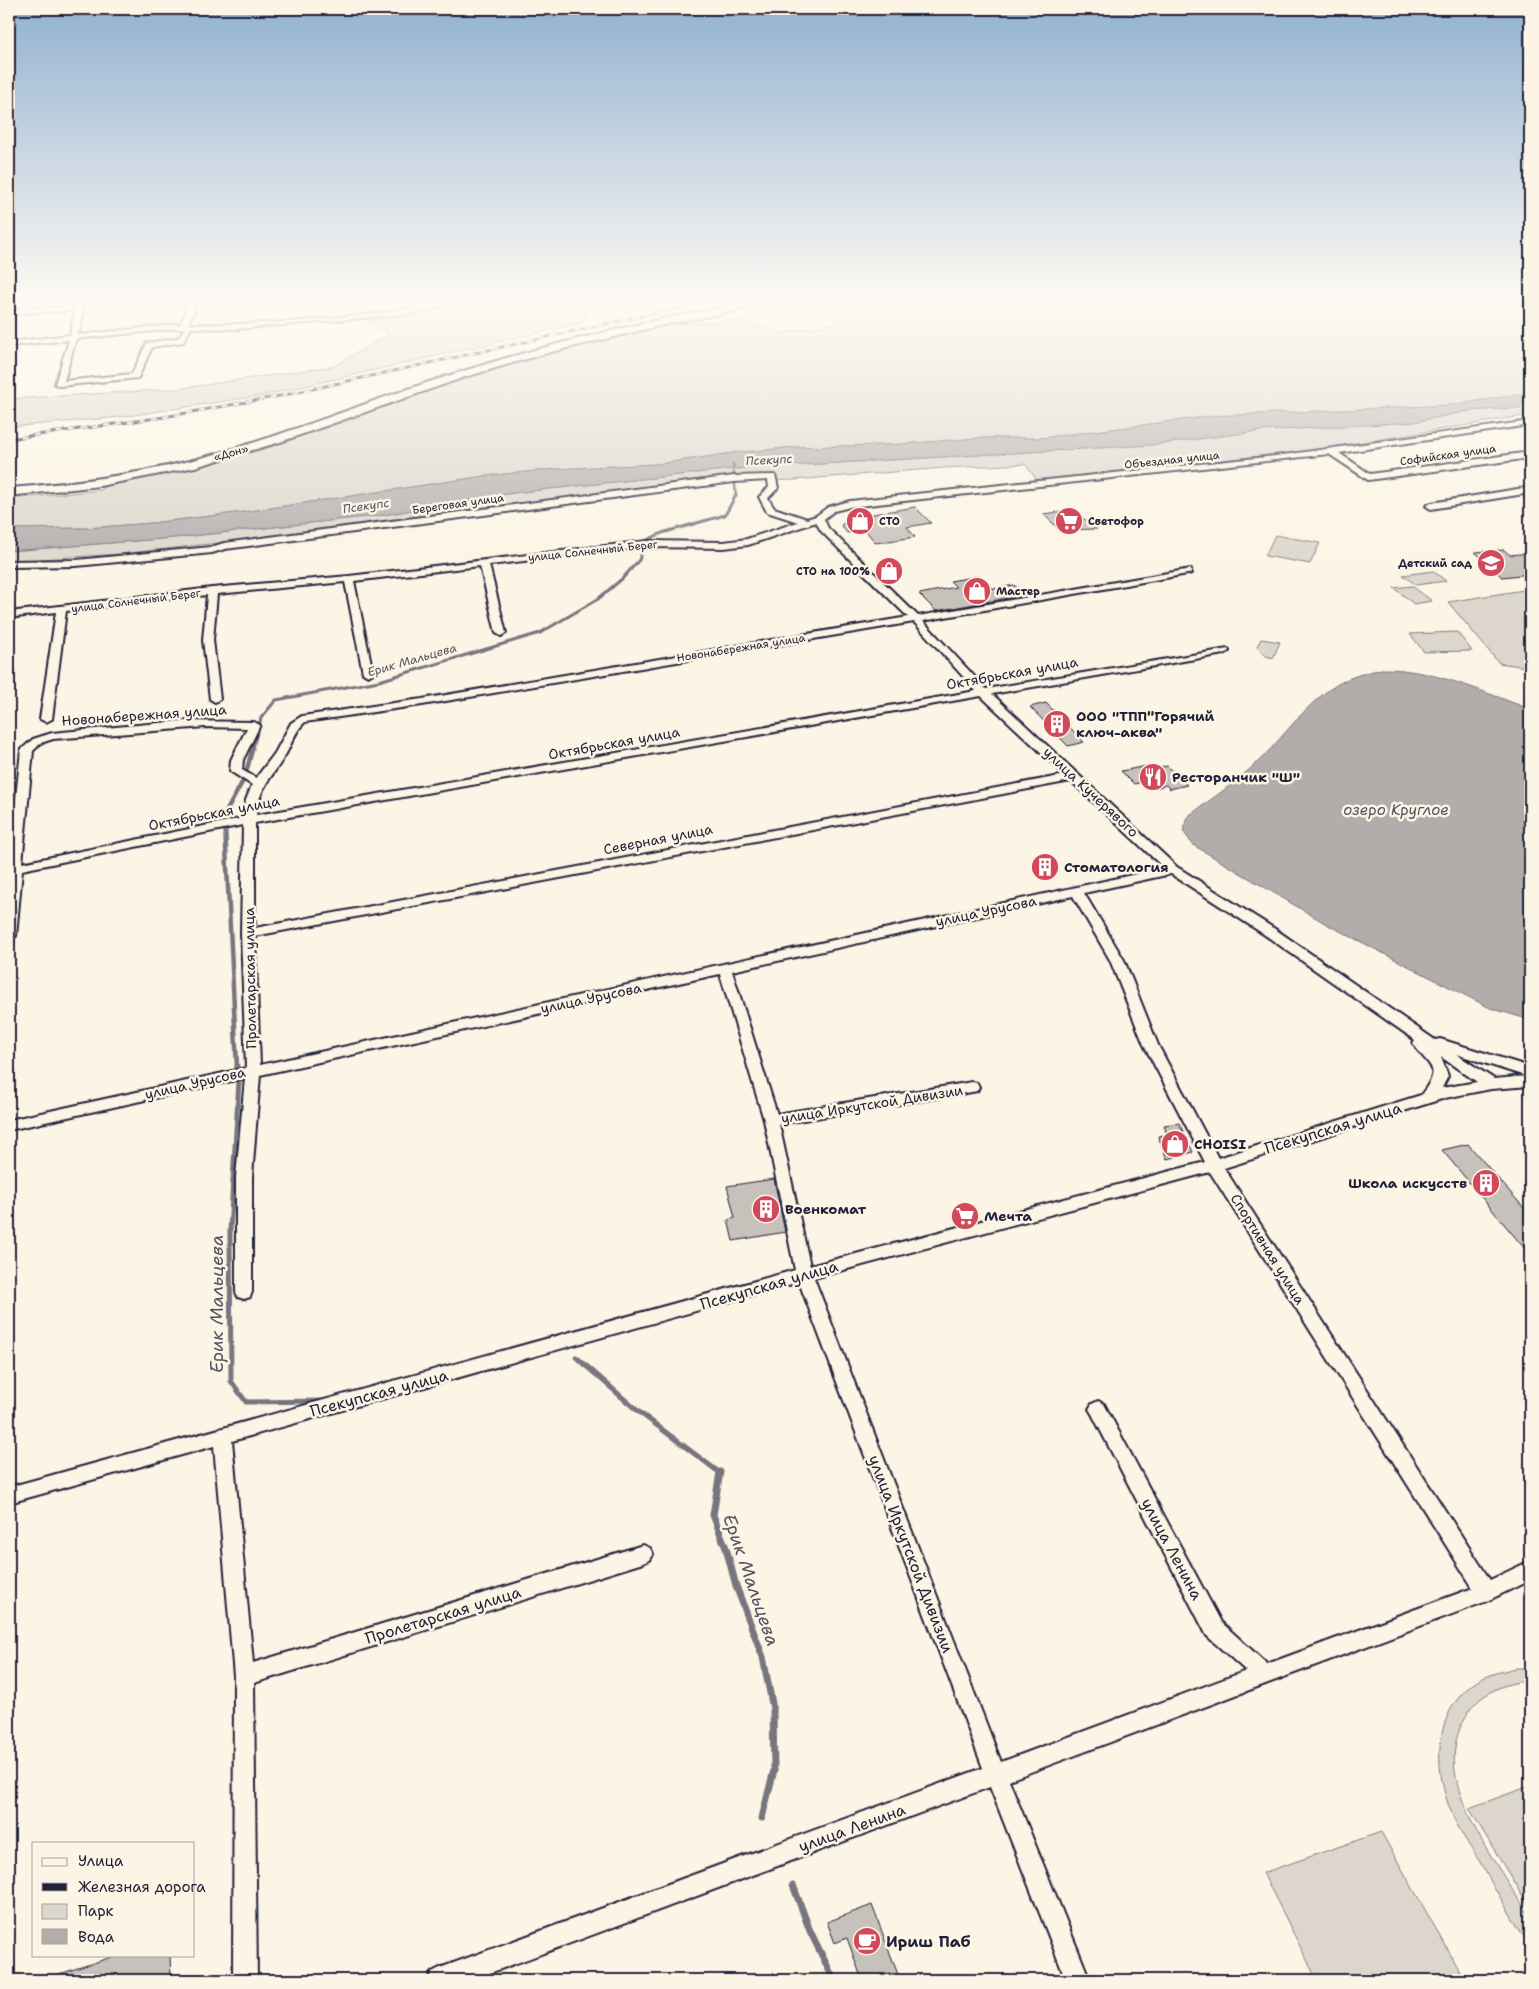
<svg xmlns="http://www.w3.org/2000/svg" width="1539" height="1989" font-family="'Shantell Sans',sans-serif">
	<rect width="100%" height="100%" fill="#fcf5e5"/>
	<filter id="ink" filterUnits="userSpaceOnUse"><feTurbulence type="fractalNoise" baseFrequency=".02" numOctaves="2"/><feDisplacementMap in="SourceGraphic" scale="10" xChannelSelector="R" yChannelSelector="G"/><feConvolveMatrix kernelMatrix="1 2 1 2 8 2 1 2 1" color-interpolation-filters="sRGB"/></filter>
	<g filter="url(#ink)">
		<!-- green -->
		<g fill="#dcd6cc" stroke="#7f7c84">
			<polygon points="483,298 559,298 591,302 581,323 265,395 121,417 9,427 9,399 177,389 334,366 389,334 367,321"/>
			<polygon points="829,298 1530,298 1530,393 1452,405 1213,416 1041,438 980,438 889,445 797,447 733,453 658,464 556,469 485,476 244,512 152,523 88,528 9,529 9,499 101,490 108,485 181,471 271,447 446,384 607,337 667,325 694,323 741,321 780,333 840,323 827,310 814,304 816,301"/>
			<polygon points="1530,407 1530,415 1314,450 1037,480 1025,464 944,468 794,480 675,483 237,541 120,554 9,561 9,551 174,538 383,515 513,493 734,469 1151,445 1261,431 1415,422 1468,411"/>
			<polygon points="1275,535 1320,543 1310,564 1265,556"/>
			<polygon points="1433,571 1446,581 1416,585 1403,575"/>
			<polygon points="1412,586 1432,601 1414,604 1394,588"/>
			<polygon points="1530,589 1530,671 1520,666 1499,663 1448,602"/>
			<polygon points="1457,632 1472,651 1424,652 1410,634"/>
			<polygon points="1261,639 1280,642 1273,658 1266,656 1257,646"/>
			<path d="M1515,1668H1530V1681C1508,1682 1484,1691 1470,1710C1428,1769 1480,1837 1511,1888C1517,1897 1528,1910 1530,1920C1532,1928 1530,1939 1530,1947C1513,1919 1496,1891 1480,1862C1469,1845 1457,1828 1450,1809C1434,1767 1433,1714 1473,1684C1485,1675 1501,1672 1515,1668Z"/>
			<polygon points="1530,1786 1530,1909 1469,1808"/>
			<polygon points="1381,1832 1465,1980 1317,1980 1263,1873"/>
		</g>
		<!-- water -->
		<g fill="#b2adab" stroke="#78757e">
			<polygon points="1530,393 1530,407 1468,411 1415,422 1261,431 1151,445 734,469 513,493 383,515 174,538 9,551 9,529 88,528 152,523 244,512 485,476 556,469 658,464 733,453 797,447 889,445 980,438 1041,438 1213,416 1452,405"/>
			<path d="M1381,669C1431,668 1483,692 1530,709V1020L1490,1008L1328,925L1193,845L1183,831L1187,817C1213,798 1239,780 1262,758C1286,734 1308,701 1338,684C1351,676 1366,673 1381,669Z"/>
		</g>
		<g fill="none" stroke-linecap="round" stroke-linejoin="round">
			<!-- stream-far4 -->
			<polyline stroke="#78757e" stroke-width="2.5" points="733,464 736,496"/>
			<!-- stream-far3 -->
			<g stroke="#78757e" stroke-width="3">
				<polyline points="645,541 662,533 725,515 736,495"/>
				<polyline points="253,747 261,718 276,700 379,681 540,633 598,599 623,578 639,560 643,548"/>
			</g>
			<!-- stream-far2 -->
			<g stroke="#78757e" stroke-width="4.5">
				<polyline points="226,812 245,777 253,746"/>
				<polyline points="225,827 237,1067"/>
			</g>
			<!-- stream-far1 -->
			<g stroke="#78757e" stroke-width="5">
				<polyline points="237,1066 237,1068"/>
				<polyline points="239,1080 230,1231 231,1381 246,1402 323,1401"/>
				<polyline points="576,1357 639,1412 720,1473"/>
			</g>
			<!-- stream -->
			<g stroke="#78757e" stroke-width="7">
				<polyline points="720,1472 713,1515 726,1548 736,1586 763,1657 773,1709 774,1770 762,1818"/>
				<polyline points="793,1885 810,1931 834,1980"/>
			</g>
		</g>
		<!-- building -->
		<g fill="#c6c1bb" stroke="#22223b">
			<polygon points="915,507 931,523 907,527 915,537 876,543 865,530 847,533 841,525 855,517"/>
			<polygon points="1068,511 1075,512 1097,529 1060,530 1043,514"/>
			<polygon points="1504,550 1510,555 1530,553 1530,574 1502,577 1475,552"/>
			<polygon points="980,576 994,589 1014,585 1025,595 936,611 919,594 956,587 950,581"/>
			<polygon points="1046,703 1084,742 1068,746 1030,707"/>
			<polygon points="1147,766 1151,770 1167,766 1187,785 1170,789 1166,785 1154,788 1147,781 1134,784 1121,771"/>
			<polygon points="1179,1123 1193,1152 1167,1159 1158,1136 1167,1135 1164,1125"/>
			<polygon points="1468,1144 1530,1215 1530,1255 1442,1150"/>
			<polygon points="774,1179 785,1232 733,1241 728,1220 735,1218 727,1186"/>
			<polygon points="872,1905 900,1980 862,1980 847,1938 835,1943 827,1922"/>
			<polygon points="118,1955 170,1955 171,1980 48,1980 47,1978"/>
		</g>
		<g fill="none" stroke-linecap="round" stroke-linejoin="round">
			<defs>
				<g id="minor">
					<path d="M76,298H83L82,322L78,335L180,324L186,311L187,298H194V311L188,324C275,326 375,317 461,299L465,301L410,314L237,329L191,328L183,342L152,347L138,378L59,386L55,384L69,340L9,346V342L70,335L75,310L9,314V310L76,306ZM182,328L184,330L178,338L147,343L132,374L64,381L76,339Z"/>
					<path d="M1530,421V425L1339,453L1370,474L1530,452V458L1368,480L1329,454L850,507L834,511L824,519L828,528L918,616L1191,569V573L1188,574L923,621L986,689L1228,649L1229,651L1224,654L992,694L1177,867L1275,929L1435,1040L1440,1039L1530,1067V1086L1491,1089L1445,1098L1224,1168L1490,1580L1530,1561V1580L1487,1601L1009,1780L1090,1980H1066L990,1787L471,1980H428L432,1972L440,1968L983,1768L799,1282L232,1441L253,1663L643,1545L650,1548L653,1554L650,1560L643,1563L254,1683L257,1980H233L234,1676L214,1446L9,1503V1487L795,1270L764,1120L720,974L260,1075L252,1177V1292L250,1297L244,1299L238,1297L236,1292V1177L245,1078L9,1130V1120L246,1068L241,933L243,825L22,870L16,936L9,940V865L21,750L33,739L52,733L180,721L254,722L260,725L243,760L242,770L256,778L275,753L291,723L302,716L422,699L908,617L821,531L816,522L748,545L724,548L647,547L489,565L506,633L501,636L496,633L480,566L354,581L373,673L368,676L363,673L345,582L217,594L213,640L220,699L215,702L210,699L203,640L207,595L66,611L52,719L46,722L40,719L56,612L9,618V612L212,588L349,576L647,541L724,542L747,539L798,522L767,512L759,497L769,487L768,480L734,482L225,549L212,553L76,566L9,567V561L76,560L211,547L224,543L734,476L775,475L778,488L768,498L774,508L807,519L816,516L828,507L850,501L1276,456ZM914,622L976,691L256,815C261,782 272,779 287,752C292,742 296,730 305,722L422,705ZM981,696L1065,775L255,928V823ZM205,727L247,728L231,760L230,771L252,785L246,800L243,818L22,863L33,751L41,743L53,739ZM1071,781L1164,868L260,1065L255,936ZM1171,874L1265,935L1415,1040L1413,1043C1428,1068 1444,1065 1421,1095L1218,1158L1158,1045L1124,960L1084,893ZM1073,896L1110,960L1144,1045L1205,1162L810,1266L779,1124L972,1092L977,1091L979,1087L977,1083L972,1082L777,1114L732,971ZM1456,1054L1525,1076H1527L1494,1079ZM1441,1057L1477,1082L1442,1088L1448,1076ZM1210,1172L1473,1588L1267,1664L1221,1622L1104,1404L1098,1401L1092,1404L1089,1409L1092,1414L1207,1636L1246,1671L1001,1762L814,1278Z"/>
					<polygon points="1530,487 1530,493 1431,509 1426,506 1431,503"/>
				</g>
				<path id="highway" d="M774,298H799L668,324L547,353L465,377L280,442L195,467L100,486L9,496V488C79,483 148,473 216,454C298,431 376,398 457,373C560,340 667,316 774,298Z"/>
			</defs>
			<!-- minor casing -->
			<use href="#minor" stroke="#22223b" stroke-width="4"/>
			<!-- highway casing -->
			<use href="#highway" stroke="#22223b" stroke-width="4"/>
			<!-- minor -->
			<use href="#minor" fill="#fcf5e5" fill-rule="evenodd"/>
			<!-- highway -->
			<use href="#highway" fill="#fcf5e5" fill-rule="evenodd"/>
			<defs>
				<polyline id="rail" points="9,439 164,417 285,395 723,298"/>
			</defs>
			<!-- rail casing -->
			<use href="#rail" stroke="#22223b" stroke-width="3"/>
			<!-- rail -->
			<use href="#rail" stroke="#fcf5e5" stroke-width="2" stroke-dasharray="6" stroke-linecap="butt"/>
		</g>
	</g>
	<!-- sky -->
	<linearGradient id="sky" x2="0" y2="1"><stop stop-color="#92b1d0"/><stop offset="0.52" stop-color="#fefaf3"/><stop offset="1" stop-color="#fefaf3" stop-opacity="0"/></linearGradient>
	<rect width="1539" height="577" fill="url(#sky)"/>
	<!-- icons -->
	<defs>
		<symbol id="shop-disc" viewBox="-11 -11 22 22"><circle r="9.5" fill="#d1495b" stroke="#fcf5e5"/><path d="M-5-2.5h2.3a2.7 3.5 0 0 1 5.4 0H5L5.5 6h-11ZM-1.5-2.5h3a1.5 2.3 0 0 0-3 0Z" fill="#fff"/></symbol>
		<symbol id="supermarket-disc" viewBox="-11 -11 22 22"><circle r="9.5" fill="#d1495b" stroke="#fcf5e5"/><path d="M-6-5.5h2.5l.6 2H6L4.5 2H-2.5L-4.4-4H-6ZM-1.5 3.2a1.3 1.3 0 1 0 .1 0ZM3 3.2a1.3 1.3 0 1 0 .1 0Z" fill="#fff"/></symbol>
		<symbol id="school-disc" viewBox="-11 -11 22 22"><circle r="9.5" fill="#d1495b" stroke="#fcf5e5"/><path d="M0-5L7-2L0 1L-7-2ZM-4 1L0 2.5L4 1V4Q0 6-4 4Z" fill="#fff"/></symbol>
		<symbol id="building-disc" viewBox="-11 -11 22 22"><circle r="9.5" fill="#d1495b" stroke="#fcf5e5"/><path d="M-4-6H4V6H1V3H-1V6H-4ZM-2.5-4.3h1.7v1.8h-1.7ZM.8-4.3h1.7v1.8H.8ZM-2.5-1h1.7V.8h-1.7ZM.8-1h1.7V.8H.8Z" fill="#fff"/></symbol>
		<symbol id="restaurant-disc" viewBox="-11 -11 22 22"><circle r="9.5" fill="#d1495b" stroke="#fcf5e5"/><path d="M-5-6h1v4h1v-4h1v4h1v-4h1v5L-1.5 .5V6h-2V.5L-5-1ZM5-6V6H3V1.5H1.5Q1.5-4 5-6Z" fill="#fff"/></symbol>
		<symbol id="cafe-disc" viewBox="-11 -11 22 22"><circle r="9.5" fill="#d1495b" stroke="#fcf5e5"/><path d="M-5.5-4.5H6V0H3Q3 3.5 0 3.5H-2.5Q-5.5 3.5-5.5 0ZM3-3.2v2h1.7v-2ZM-6 4.5H4V6H-6Z" fill="#fff"/></symbol>
	</defs>
	<g fill-rule="evenodd">
		<use href="#shop-disc" x="844" y="505" width="32" height="32"/>
		<use href="#supermarket-disc" x="1053" y="505" width="32" height="32"/>
		<use href="#school-disc" x="1475" y="547" width="32" height="32"/>
		<use href="#shop-disc" x="873" y="555" width="32" height="32"/>
		<use href="#shop-disc" x="961" y="575" width="32" height="32"/>
		<use href="#building-disc" x="1041" y="708" width="32" height="32"/>
		<use href="#restaurant-disc" x="1137" y="761" width="32" height="32"/>
		<use href="#building-disc" x="1029" y="851" width="32" height="32"/>
		<use href="#shop-disc" x="1159" y="1128" width="32" height="32"/>
		<use href="#building-disc" x="1470" y="1167" width="32" height="32"/>
		<use href="#building-disc" x="750" y="1193" width="32" height="32"/>
		<use href="#supermarket-disc" x="949" y="1200" width="32" height="32"/>
		<use href="#cafe-disc" x="851" y="1925" width="32" height="32"/>
	</g>
	<g text-anchor="middle" dominant-baseline="central" stroke-width="5" stroke-linejoin="round" paint-order="stroke">
		<!-- far-street labels -->
		<g font-size="11" fill="#22223b" stroke="#fcf5e5">
			<text transform="translate(231 453) rotate(-15)">«Дон»</text>
			<text transform="translate(1448 455) rotate(-8)">Софийская улица</text>
			<text transform="translate(1172 460) rotate(-6)">Объездная улица</text>
			<text transform="translate(458 504) rotate(-8)">Береговая улица</text>
			<text transform="translate(593 551) rotate(-6)">улица Солнечный Берег</text>
			<text transform="translate(136 601) rotate(-7)">улица Солнечный Берег</text>
			<text transform="translate(741 648) rotate(-9)">Новонабережная улица</text>
		</g>
		<!-- far-poi labels -->
		<g font-size="11" font-weight="bold" fill="#22223b" stroke="#fcf5e5" text-anchor="start">
			<text x="879" y="521">СТО</text>
			<text x="1088" y="521">Светофор</text>
			<text x="1472" y="563" text-anchor="end">Детский сад</text>
			<text x="870" y="571" text-anchor="end">СТО на 100%</text>
			<text x="996" y="591">Мастер</text>
		</g>
		<!-- far-water labels -->
		<g font-size="12" font-style="italic" fill="#545362" stroke="#fcf5e5">
			<text transform="translate(769 460) rotate(-3)">Псекупс</text>
			<text transform="translate(366 506) rotate(-8)">Псекупс</text>
			<text transform="translate(412 660) rotate(-16)">Ерик Мальцева</text>
		</g>
		<!-- street labels -->
		<g font-size="14" fill="#22223b" stroke="#fcf5e5">
			<text transform="translate(1012 673) rotate(-10)">Октябрьская улица</text>
			<text transform="translate(144 715) rotate(-4)">Новонабережная улица</text>
			<text transform="translate(614 743) rotate(-10)">Октябрьская улица</text>
			<text transform="translate(1091 792) rotate(43)">улица Кучерявого</text>
			<text transform="translate(214 813) rotate(-11)">Октябрьская улица</text>
			<text transform="translate(658 839) rotate(-11)">Северная улица</text>
			<text transform="translate(986 911) rotate(-12)">улица Урусова</text>
			<text transform="translate(250 978) rotate(-91)">Пролетарская улица</text>
			<text transform="translate(591 998) rotate(-12)">улица Урусова</text>
			<text transform="translate(195 1083) rotate(-13)">улица Урусова</text>
			<text transform="translate(872 1104) rotate(-9)">улица Иркутской Дивизии</text>
			<text transform="translate(1268 1249) rotate(58)">Спортивная улица</text>
		</g>
		<!-- poi labels -->
		<g font-size="14" font-weight="bold" fill="#22223b" stroke="#fcf5e5" text-anchor="start">
			<text x="1076" y="716">ООО "ТПП"Горячий<tspan x="1076" dy="16">ключ-аква"</tspan></text>
			<text x="1172" y="777">Ресторанчик "Ш"</text>
			<text x="1064" y="867">Стоматология</text>
			<text x="1194" y="1144">CHOISI</text>
			<text x="1467" y="1183" text-anchor="end">Школа искусств</text>
			<text x="785" y="1209">Военкомат</text>
			<text x="984" y="1216">Мечта</text>
		</g>
		<!-- water labels -->
		<g font-size="15" font-style="italic" fill="#545362" stroke="#fcf5e5">
			<text x="1396" y="810">озеро Круглое</text>
		</g>
		<!-- near-street labels -->
		<g font-size="16" fill="#22223b" stroke="#fcf5e5">
			<text transform="translate(1333 1128) rotate(-17)">Псекупская улица</text>
			<text transform="translate(769 1285) rotate(-16)">Псекупская улица</text>
			<text transform="translate(379 1393) rotate(-15)">Псекупская улица</text>
			<text transform="translate(1172 1549) rotate(62)">улица Ленина</text>
			<text transform="translate(911 1554) rotate(69)">улица Иркутской Дивизии</text>
			<text transform="translate(443 1615) rotate(-17)">Пролетарская улица</text>
			<text transform="translate(852 1828) rotate(-20)">улица Ленина</text>
		</g>
		<!-- near-poi labels -->
		<g font-size="16" font-weight="bold" fill="#22223b" stroke="#fcf5e5" text-anchor="start">
			<text x="886" y="1941">Ириш Паб</text>
		</g>
		<!-- near-water labels -->
		<g font-size="18" font-style="italic" fill="#545362" stroke="#fcf5e5">
			<text transform="translate(217 1304) rotate(-90)">Ерик Мальцева</text>
			<text transform="translate(751 1580) rotate(71)">Ерик Мальцева</text>
		</g>
	</g>
	<!-- margin -->
	<rect width="1539" height="1989" fill="none" stroke="#fcf5e5" stroke-width="30"/>
	<rect x="15" y="15" width="1509" height="1959" fill="none" stroke="#22223b" stroke-width="2" filter="url(#ink)"/>
	<!-- legend -->
	<rect x="32" y="1842" width="162" height="115" fill="#fcf5e5" stroke="#a5a1a1"/>
	<rect x="42" y="1858" width="25" height="8" fill="#fcf5e5" stroke="#a5a1a1"/>
	<text x="78" y="1866" font-size="15" fill="#22223b">Улица</text>
	<rect x="42" y="1883" width="25" height="8" fill="#22223b" stroke="#a5a1a1"/>
	<text x="78" y="1892" font-size="15" fill="#22223b">Железная дорога</text>
	<rect x="42" y="1904" width="25" height="15" fill="#dcd6cc" stroke="#a5a1a1"/>
	<text x="78" y="1916" font-size="15" fill="#22223b">Парк</text>
	<rect x="42" y="1929" width="25" height="15" fill="#b2adab" stroke="#a5a1a1"/>
	<text x="78" y="1942" font-size="15" fill="#22223b">Вода</text>
</svg>
